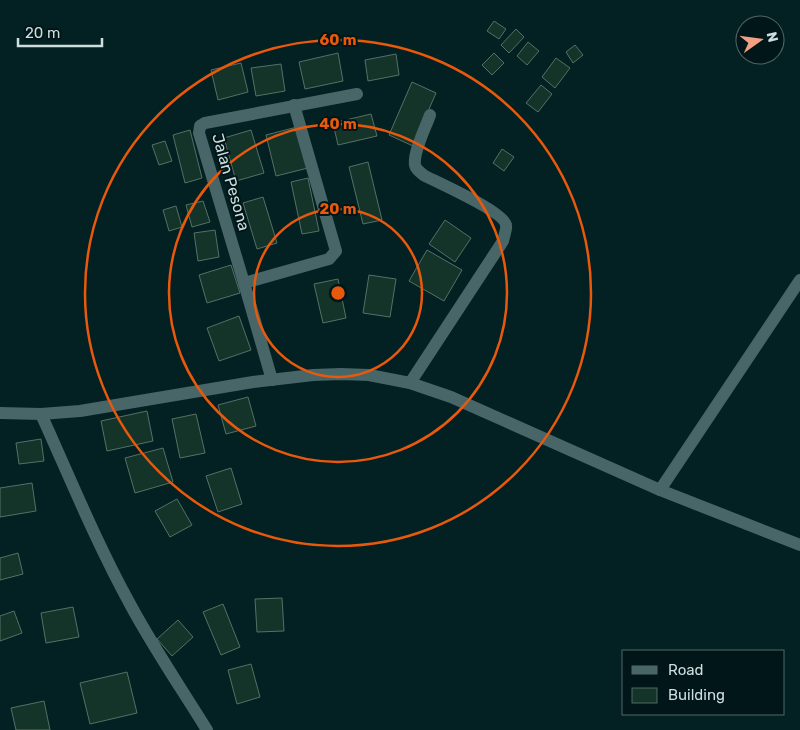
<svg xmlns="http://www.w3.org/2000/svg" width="800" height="730" font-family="Rubik,sans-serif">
	<rect width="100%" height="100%" fill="#032022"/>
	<!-- building -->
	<g fill="#143429" stroke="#577066">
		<polygon points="494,21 506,29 499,39 487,31"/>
		<polygon points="516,29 524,37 509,53 501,45"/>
		<polygon points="528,42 539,51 527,65 517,56"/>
		<polygon points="575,45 583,55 573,63 566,52"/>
		<polygon points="338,53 343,81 305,89 299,62"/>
		<polygon points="494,53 504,63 492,75 482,65"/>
		<polygon points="396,54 399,75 368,81 365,60"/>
		<polygon points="556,58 570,68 555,88 542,77"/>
		<polygon points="241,63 248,92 218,100 211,70"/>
		<polygon points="281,64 285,91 256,96 251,68"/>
		<polygon points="412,82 436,93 413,146 389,135"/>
		<polygon points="541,85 552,94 538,112 526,103"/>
		<polygon points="371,114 377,136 338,145 333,123"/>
		<polygon points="297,127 308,168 276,176 266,135"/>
		<polygon points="190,130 202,178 185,183 173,135"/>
		<polygon points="251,130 264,173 236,181 224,138"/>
		<polygon points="165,141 172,161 159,165 152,145"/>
		<polygon points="502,149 514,157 504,171 493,163"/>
		<polygon points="368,162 382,220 363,224 349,167"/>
		<polygon points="308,178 319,231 302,234 291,182"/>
		<polygon points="263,197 277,243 257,249 243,203"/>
		<polygon points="203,201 210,222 192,227 186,205"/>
		<polygon points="176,206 182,227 169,231 163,210"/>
		<polygon points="445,220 471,238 455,262 429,244"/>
		<polygon points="215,230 219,257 198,261 194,233"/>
		<polygon points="427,250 462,270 444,301 409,281"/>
		<polygon points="231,265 240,293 207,303 199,275"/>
		<polygon points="369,275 396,279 390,317 363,313"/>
		<polygon points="338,279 346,318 323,323 314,284"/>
		<polygon points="239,316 251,350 219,361 207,328"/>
		<polygon points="248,397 256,426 226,434 218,405"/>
		<polygon points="147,411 153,441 107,451 101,421"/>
		<polygon points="196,414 205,453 180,458 172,419"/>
		<polygon points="41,439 44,461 19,464 16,443"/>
		<polygon points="163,448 173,482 135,493 125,458"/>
		<polygon points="231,468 242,504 218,512 206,476"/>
		<polygon points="32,483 36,511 0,517 0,488"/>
		<polygon points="177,499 192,525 170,537 155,511"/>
		<polygon points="18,553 23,574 0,580 0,558"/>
		<polygon points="282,598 284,631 257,632 255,599"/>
		<polygon points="223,604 240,647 221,655 203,612"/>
		<polygon points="73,607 79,637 46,643 41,613"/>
		<polygon points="14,611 22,633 0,641 0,616"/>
		<polygon points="178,620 193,637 172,656 157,639"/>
		<polygon points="251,664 260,697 237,704 228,670"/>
		<polygon points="127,672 137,713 90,724 80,683"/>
		<polygon points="44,701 50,730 16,730 11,708"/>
	</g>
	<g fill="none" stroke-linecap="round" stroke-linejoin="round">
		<!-- minor -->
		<g stroke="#486567" stroke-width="12">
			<polyline points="244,283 329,259 336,251 294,105"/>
			<polyline points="272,380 244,283 199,133 200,126 205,123 357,94"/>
			<path d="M410,383L503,241C504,236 507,229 506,225C504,212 439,183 425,176C421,173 416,170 415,165C413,152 426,127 430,115"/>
			<polyline points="0,413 41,414 80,411 253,382 313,375 341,374 369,375 410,383 451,397 660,490 800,545"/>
			<path d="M41,414C70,478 96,542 130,604C153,647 181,688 207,730"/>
			<polyline points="660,490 800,280"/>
		</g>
	</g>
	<!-- distance rings -->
	<g fill="none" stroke="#e8590c" stroke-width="2.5">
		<circle cx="338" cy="293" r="84"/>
		<circle cx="338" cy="293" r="169"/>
		<circle cx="338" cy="293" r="253"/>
	</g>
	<g text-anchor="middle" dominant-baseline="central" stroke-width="4" stroke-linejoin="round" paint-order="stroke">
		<!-- street labels -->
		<g font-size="16" fill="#ceddde" stroke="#001618">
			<text transform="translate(231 182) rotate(74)">Jalan Pesona</text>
		</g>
	</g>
	<circle cx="338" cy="293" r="8" fill="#e8590c" stroke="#001618" stroke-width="2.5"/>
	<g font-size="15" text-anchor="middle" font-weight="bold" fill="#e8590c" stroke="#001618" stroke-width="4" stroke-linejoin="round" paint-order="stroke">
		<text x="338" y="45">60 m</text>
		<text x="338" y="129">40 m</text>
		<text x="338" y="214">20 m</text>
	</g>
	<!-- legend -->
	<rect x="622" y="650" width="162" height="65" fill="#001618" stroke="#526667"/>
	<rect x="632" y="666" width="25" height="8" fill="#486567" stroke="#526667"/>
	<text x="668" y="675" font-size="15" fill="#ceddde">Road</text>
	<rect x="632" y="688" width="25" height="15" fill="#143429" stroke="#526667"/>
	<text x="668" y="700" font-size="15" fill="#ceddde">Building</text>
	<!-- north arrow -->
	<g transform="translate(760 40) rotate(76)"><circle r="24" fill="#001618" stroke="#526667"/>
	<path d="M0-4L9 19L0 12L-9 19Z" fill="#f39f83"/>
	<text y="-8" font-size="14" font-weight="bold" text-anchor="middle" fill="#ceddde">N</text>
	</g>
	<!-- scale -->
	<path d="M18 38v8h84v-8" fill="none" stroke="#ceddde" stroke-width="2.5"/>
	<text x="25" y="38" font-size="15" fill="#ceddde" stroke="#001618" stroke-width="4" paint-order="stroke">20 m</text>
</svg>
